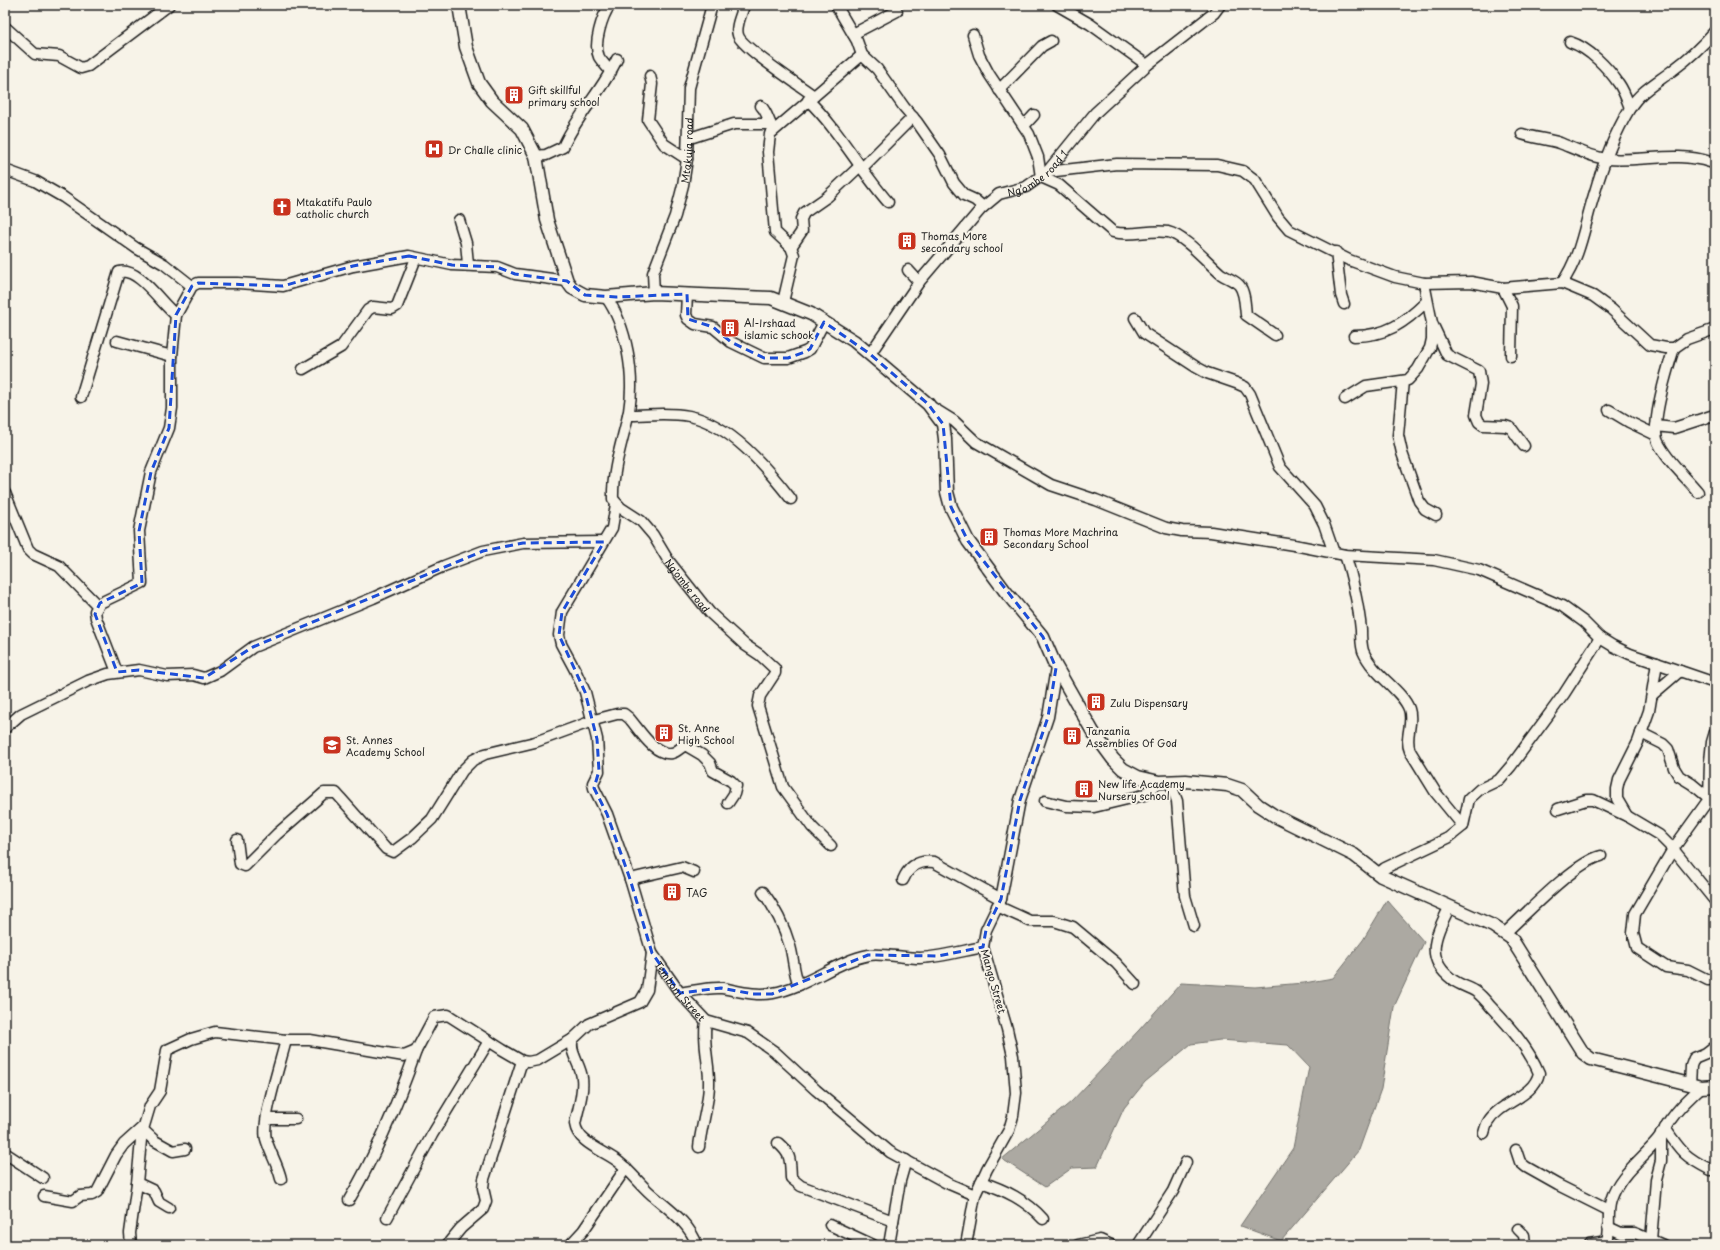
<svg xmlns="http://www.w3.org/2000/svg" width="1720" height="1250" font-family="'Playpen Sans',sans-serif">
	<rect width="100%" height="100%" fill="#f7f3e8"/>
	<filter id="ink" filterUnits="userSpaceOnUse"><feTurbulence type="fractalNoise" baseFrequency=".025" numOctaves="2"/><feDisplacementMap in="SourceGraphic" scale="8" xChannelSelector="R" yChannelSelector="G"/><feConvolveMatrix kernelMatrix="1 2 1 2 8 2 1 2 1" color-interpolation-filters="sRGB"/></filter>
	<g filter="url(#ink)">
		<!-- built -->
		<polygon fill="#e6e3d9" points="432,139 444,150 436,159 424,148"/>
		<!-- water -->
		<polygon fill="#aca9a2" stroke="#72716c" points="1387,900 1424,942 1394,1007 1381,1089 1359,1150 1281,1241 1240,1226 1293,1148 1309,1067 1288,1045 1220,1040 1191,1044 1145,1082 1124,1108 1097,1167 1072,1168 1045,1187 1002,1159 1071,1102 1139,1030 1181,983 1255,987 1304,983 1333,978 1363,940"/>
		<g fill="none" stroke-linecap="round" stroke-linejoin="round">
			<!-- stream -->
			<polyline stroke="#72716c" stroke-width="2.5" points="468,69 472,79"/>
			<defs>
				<g id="minor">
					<path d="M610,5C602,16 593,44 599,57C602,62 607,67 611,72"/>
					<path d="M744,5C742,14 735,26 738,35C740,46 802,87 814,96"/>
					<polyline points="836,5 857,41 862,55 877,69 904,107 917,122 940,155 954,183 964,195 975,200 983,207"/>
					<polyline points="1057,5 1090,24 1147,65"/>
					<polyline points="5,27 35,54 59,56 81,68 88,66 169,5"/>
					<polyline points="853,34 897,11"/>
					<path d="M973,35L979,55L989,74L1029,134L1038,157L1041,177L1059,185L1113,232C1132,237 1149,229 1168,232C1185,236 1208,263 1221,274C1227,278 1234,280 1239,285C1245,292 1245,306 1246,315L1275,335"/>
					<path d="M1570,42C1589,48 1608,68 1619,84C1624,91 1627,100 1630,108"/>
					<polyline points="650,76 652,84 648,120 664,144 687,159"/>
					<polyline points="999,90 1042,46 1051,41"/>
					<path d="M808,100C839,130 860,170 888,202"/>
					<path d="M761,106C768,113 768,122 774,130"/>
					<polyline points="1024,126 1034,115"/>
					<path d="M1522,134C1534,138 1548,139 1560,143C1575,149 1591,157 1607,159C1641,162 1677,151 1710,162"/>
					<polyline points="688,137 693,137 734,124 770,124"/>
					<path d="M536,156L546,155L563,147C577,115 603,90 617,59"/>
					<polyline points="862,168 913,117"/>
					<polyline points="5,170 35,181 63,197 136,248 164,264 192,286"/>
					<polyline points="1047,172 1117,164 1217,165 1243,171 1255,180 1278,217 1289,230 1349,260 1395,277 1424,283 1471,282 1503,288 1562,283 1593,296 1611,309 1650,345 1666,348 1674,348 1687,339 1715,329"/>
					<polyline points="459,220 466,243 468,264"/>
					<polyline points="791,247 802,231 801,219 804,213 827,197 860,166"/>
					<polyline points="1336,252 1341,295 1344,304"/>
					<polyline points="908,270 919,282"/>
					<path d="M1562,283C1581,256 1584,226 1594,195C1602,167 1615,133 1630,108C1640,91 1658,82 1673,70C1688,59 1703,45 1715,31"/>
					<polyline points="1503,288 1512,306 1511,356"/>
					<path id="s1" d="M654,293L653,273L675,216L683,185L687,159L689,88L712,5"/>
					<polyline points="687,294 686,315 688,319 695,324 713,327 731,342 764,358 788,358 805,352 810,349 824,322"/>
					<path id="s2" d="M606,297C627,326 635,376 629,411C623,440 612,469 613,499L621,508L641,521L653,535L668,560L710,613L745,645L760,655L775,669V673L760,696L758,706L783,787L812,827L831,846"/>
					<polyline points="783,302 794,255 791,247 775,232 768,152 770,134 862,55"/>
					<polyline points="1135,318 1144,333 1196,367 1207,373 1236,383 1245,387 1250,394 1280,467 1315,506 1324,524 1334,553"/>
					<polyline points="1432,323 1447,355 1479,371 1481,384 1476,415 1479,422 1483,425 1505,426 1511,428 1524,446"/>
					<path d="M1354,336C1386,336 1405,323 1427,301"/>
					<path d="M1674,348C1668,367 1650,424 1658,442C1667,461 1685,476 1698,492"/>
					<path id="s3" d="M870,354L919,282L981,209L999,194L1026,187L1047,172L1095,113L1147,65L1214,13L1220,5"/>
					<polyline points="172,356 176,315 192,286 198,283 238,283 283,286 353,266 409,256 452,265 497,267 515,274 567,281"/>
					<polyline points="303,369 341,347 368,310 373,307 392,309 397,306 416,258"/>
					<polyline points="1403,381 1398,435 1402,453 1419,501 1425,509 1436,515"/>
					<path d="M81,397L119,272C139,267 161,304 176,315"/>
					<polyline points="1345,399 1366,386 1408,380 1418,369 1430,348 1432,339 1432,323 1424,283"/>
					<polyline points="933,408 954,421 976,442 1051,485 1096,500 1166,528 1182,531 1211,532 1294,545 1345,555 1434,560 1479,570 1562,606 1584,622 1600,638 1613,646 1630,654 1715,683"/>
					<polyline points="1609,410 1629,422 1656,435"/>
					<path d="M628,415C648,415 669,412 689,416C730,424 766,467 791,499"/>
					<polyline points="1656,426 1674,428 1711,416"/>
					<polyline points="5,493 28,549 33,554 59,566 97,605"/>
					<path id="s4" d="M616,504L612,528L562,612L559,635L561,644L575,670L585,692L597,739L599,771L593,783L594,788L607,814L630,879L652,953L680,993L706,1021L748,1033L775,1052L816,1090L890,1152L947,1183L975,1195"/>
					<path d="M1345,555C1352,575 1359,609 1361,630C1361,638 1361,644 1363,651C1373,675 1402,690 1409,709C1414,723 1404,737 1410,751L1436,793L1463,826"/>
					<polyline points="1657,663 1649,711 1638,742 1619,780 1617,789 1617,799 1627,816 1659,835 1673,849 1715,901"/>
					<polyline points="117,672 96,618 95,611 100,603 142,583 139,531 151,472 169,428 172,408 172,356 117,341"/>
					<polyline points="1652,695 1680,671"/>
					<polyline points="5,728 21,714 88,681 108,674 139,670 167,676 193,675 204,678 220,671 253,647 373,598 444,566 483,551 523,543 603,542"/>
					<polyline points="1715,732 1712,742 1710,761 1709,799 1673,849 1635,914 1633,933 1637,948 1666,967 1688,970 1708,980 1715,979"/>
					<polyline points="1641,733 1663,744 1668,749 1674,768 1679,776 1692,784 1715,803"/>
					<polyline points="1170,782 1177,801 1185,896 1194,926"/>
					<polyline points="1045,801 1066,806 1094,807 1144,795 1159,782"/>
					<polyline points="1558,809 1586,800 1593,800 1627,816"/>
					<path d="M237,840L240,864L245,866L277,834L324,793H336L386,849L393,852L412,838L432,819L462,771L473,760L485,754L535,742L598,719L617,714H624L629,718C639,729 654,756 672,753C677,752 680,748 685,745L702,755L710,763L713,771L731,781L736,786L734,794L728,803"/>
					<polyline points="1378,874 1385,868 1448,838 1463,826 1469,799 1480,789 1499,780 1511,766 1564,694 1600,638"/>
					<polyline points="630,879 682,867 694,872"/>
					<path d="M903,880C909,866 919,860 934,862L1001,899"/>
					<path d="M763,892C775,908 784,926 790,946C794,960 793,971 799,985"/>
					<polyline points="997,906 1030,921 1054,921 1073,927 1116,963 1135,984"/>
					<path d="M1449,908C1436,935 1423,958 1453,980C1460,985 1468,987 1475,991C1481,995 1486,1001 1490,1006C1509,1026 1528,1047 1539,1073C1534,1097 1500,1102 1488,1122C1486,1125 1485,1130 1484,1133"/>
					<path d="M1505,933C1527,913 1574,863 1601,856"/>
					<path d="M652,953L647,990L640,1002L589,1024L573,1039C568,1051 581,1065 582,1078C584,1092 578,1109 575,1124C578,1144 606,1151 620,1163C631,1172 640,1184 650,1193C668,1209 689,1222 697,1245"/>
					<path d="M680,993C693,991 708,987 722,988C739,991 755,996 773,993C807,987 836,961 869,955C883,953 904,958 920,958C941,957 962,951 983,947"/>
					<polyline points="1690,1084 1691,1066 1694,1058 1706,1053 1715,1046"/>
					<polyline points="267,1119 296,1119"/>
					<path d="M1665,1128C1681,1152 1685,1157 1711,1170"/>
					<polyline points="142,1129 137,1183 154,1191 159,1202 169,1208"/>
					<polyline points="142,1129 155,1141 173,1151 185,1149"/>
					<path d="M778,1143C792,1155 790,1161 791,1178L801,1186L893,1221"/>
					<path d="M699,1147C701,1127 708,1107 709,1086C710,1064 702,1044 706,1021"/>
					<polyline points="1516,1150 1520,1162 1526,1167 1558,1185 1608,1210"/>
					<polyline points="5,1153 43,1178"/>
					<path d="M281,1179C278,1165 270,1153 266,1139C261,1121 281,1061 286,1040"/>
					<path d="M981,1182C1005,1190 1026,1200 1043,1219"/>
					<polyline points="44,1196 73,1201 80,1196 92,1195 97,1192 116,1155 124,1144 144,1126 150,1106 160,1091 167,1050 191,1039 215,1032 286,1040 310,1040 404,1056 416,1051 434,1017 448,1015 503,1050 522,1061 528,1062 538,1060 573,1039"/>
					<path d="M349,1200C377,1153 398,1102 416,1051"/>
					<polyline points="387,1218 432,1135 489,1041"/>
					<polyline points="830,1225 873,1245"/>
					<polyline points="1608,1227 1621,1233 1635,1233 1663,1245"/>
					<polyline points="1518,1229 1524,1235 1525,1245"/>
					<polyline points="1651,1240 1656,1180 1661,1161 1661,1134"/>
					<polyline points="131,1245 130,1233 137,1183"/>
					<polyline points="447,1245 461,1228 483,1209 486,1201 483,1188 484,1179 522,1061"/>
					<polyline points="570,1245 583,1231 626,1168"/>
					<polyline points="889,1245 900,1181 906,1160"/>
					<polyline points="966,1245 975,1195 987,1169 1009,1130 1013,1116 1016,1093 1013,1056 1007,1029 983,947 986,930 1001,899 1020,800 1048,717 1056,668"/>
					<polyline points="1078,1245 1100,1240 1111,1245"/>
					<polyline points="1138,1245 1173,1191 1186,1162"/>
					<polyline points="1589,1245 1607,1242"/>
					<path d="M1606,1245C1612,1231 1606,1215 1611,1200C1619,1175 1640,1161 1657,1141C1663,1134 1666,1125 1672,1118C1680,1106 1691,1097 1701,1087"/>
				</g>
				<polyline id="tertiary" points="459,5 466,47 479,83 492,101 522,129 536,156 547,220 567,281 572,288 585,295 606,297 654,293 771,298 811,314 854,341 928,404 943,424 945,439 947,492 951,507 968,541 1005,591 1043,637 1055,665 1093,732 1113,759 1123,769 1138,777 1159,782 1186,781 1227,785 1242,790 1258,805 1275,816 1354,855 1381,876 1493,926 1511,938 1583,1053 1591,1059 1701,1087 1715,1086"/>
			</defs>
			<!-- minor casing -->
			<use href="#minor" stroke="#1c1c1c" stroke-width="13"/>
			<!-- tertiary casing -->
			<use href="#tertiary" stroke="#1c1c1c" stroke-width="15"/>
			<!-- minor -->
			<use href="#minor" stroke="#f7f3e8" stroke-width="10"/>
			<!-- tertiary -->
			<use href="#tertiary" stroke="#f7f3e8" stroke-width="12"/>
		</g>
	</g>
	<!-- marked area -->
	<path fill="none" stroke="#1d4ed8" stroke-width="3" stroke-dasharray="8 5" stroke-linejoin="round" d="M409,256L452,265L497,267L515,274L567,281L585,295L616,297L687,294L688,319L713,327L731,342L764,358H788L805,352L810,349L824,322L870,354L928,404L943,424L951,507L968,541L1043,637L1056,668L1048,717L1020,800L1001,899L986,930L983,947L938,956L868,955L772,994H753L721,988L680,993L652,953L630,879L607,814L594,788L599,771L597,739L585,692L559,635L562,612L604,542L523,543L483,551L253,647L204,678L139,670L117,672L95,614L100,603L142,583L139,531L151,472L169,428L176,315L192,286L198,283L283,286L353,266Z"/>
	<!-- icons -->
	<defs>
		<symbol id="building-square" viewBox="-11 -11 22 22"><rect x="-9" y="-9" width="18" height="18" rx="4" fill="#c8321e" stroke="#f7f3e8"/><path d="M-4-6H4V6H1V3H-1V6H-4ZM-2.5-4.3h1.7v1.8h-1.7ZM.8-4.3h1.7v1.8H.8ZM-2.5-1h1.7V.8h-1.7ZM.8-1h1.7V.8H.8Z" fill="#fff"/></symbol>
		<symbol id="hospital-square" viewBox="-11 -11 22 22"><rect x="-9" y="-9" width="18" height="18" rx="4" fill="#c8321e" stroke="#f7f3e8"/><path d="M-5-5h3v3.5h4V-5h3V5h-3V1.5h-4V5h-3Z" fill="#fff"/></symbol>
		<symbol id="church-square" viewBox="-11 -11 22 22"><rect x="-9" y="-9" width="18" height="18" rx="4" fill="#c8321e" stroke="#f7f3e8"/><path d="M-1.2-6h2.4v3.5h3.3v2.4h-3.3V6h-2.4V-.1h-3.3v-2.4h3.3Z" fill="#fff"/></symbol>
		<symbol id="school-square" viewBox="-11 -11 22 22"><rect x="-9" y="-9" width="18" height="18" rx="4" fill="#c8321e" stroke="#f7f3e8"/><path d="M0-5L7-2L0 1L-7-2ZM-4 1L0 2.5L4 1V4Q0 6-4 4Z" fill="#fff"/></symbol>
	</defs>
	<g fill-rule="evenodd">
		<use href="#building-square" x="503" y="84" width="22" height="22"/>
		<use href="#hospital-square" x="423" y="138" width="22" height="22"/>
		<use href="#church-square" x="271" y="196" width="22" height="22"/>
		<use href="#building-square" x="896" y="230" width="22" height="22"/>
		<use href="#building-square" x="719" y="317" width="22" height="22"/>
		<use href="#building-square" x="978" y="526" width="22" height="22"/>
		<use href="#building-square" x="1085" y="691" width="22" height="22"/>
		<use href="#building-square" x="653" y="722" width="22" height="22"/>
		<use href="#building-square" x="1061" y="725" width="22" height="22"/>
		<use href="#school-square" x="321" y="734" width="22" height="22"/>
		<use href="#building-square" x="1073" y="778" width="22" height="22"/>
		<use href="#building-square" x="661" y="881" width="22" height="22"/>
	</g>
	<g text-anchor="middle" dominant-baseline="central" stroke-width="4" stroke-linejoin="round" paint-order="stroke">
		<!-- poi labels -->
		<g font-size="10" fill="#1c1c1c" stroke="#f7f3e8" text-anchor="start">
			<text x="528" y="89">Gift skillful<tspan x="528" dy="12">primary school</tspan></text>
			<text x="448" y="149">Dr Challe clinic</text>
			<text x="296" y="201">Mtakatifu Paulo<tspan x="296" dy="12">catholic church</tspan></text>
			<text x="921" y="235">Thomas More<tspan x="921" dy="12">secondary school</tspan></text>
			<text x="744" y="322">Al-Irshaad<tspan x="744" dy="12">islamic schook</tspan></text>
			<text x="1003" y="531">Thomas More Machrina<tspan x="1003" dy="12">Secondary School</tspan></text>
			<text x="1110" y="702">Zulu Dispensary</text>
			<text x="678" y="727">St. Anne<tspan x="678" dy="12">High School</tspan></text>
			<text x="1086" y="730">Tanzania<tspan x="1086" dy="12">Assemblies Of God</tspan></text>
			<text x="346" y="739">St. Annes<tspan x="346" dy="12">Academy School</tspan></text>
			<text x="1098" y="783">New life Academy<tspan x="1098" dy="12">Nursery school</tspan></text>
			<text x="686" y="892">TAG</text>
		</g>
		<!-- street labels -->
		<g font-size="10" fill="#1c1c1c" stroke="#f7f3e8">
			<text stroke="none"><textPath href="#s1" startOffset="148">Mtakuja road</textPath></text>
			<text stroke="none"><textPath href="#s3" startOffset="251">Ng’ombe road 1</textPath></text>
			<text stroke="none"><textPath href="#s2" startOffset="324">Ng'ombe road</textPath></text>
			<text transform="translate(994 981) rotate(74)">Mango Street</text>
			<text stroke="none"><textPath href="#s4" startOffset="530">Temboni Street</textPath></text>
		</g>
	</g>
	<!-- margin -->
	<rect width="1720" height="1250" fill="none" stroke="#f7f3e8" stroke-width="20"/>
	<rect x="10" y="10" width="1700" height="1230" fill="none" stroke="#1c1c1c" stroke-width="1.5" filter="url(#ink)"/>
</svg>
